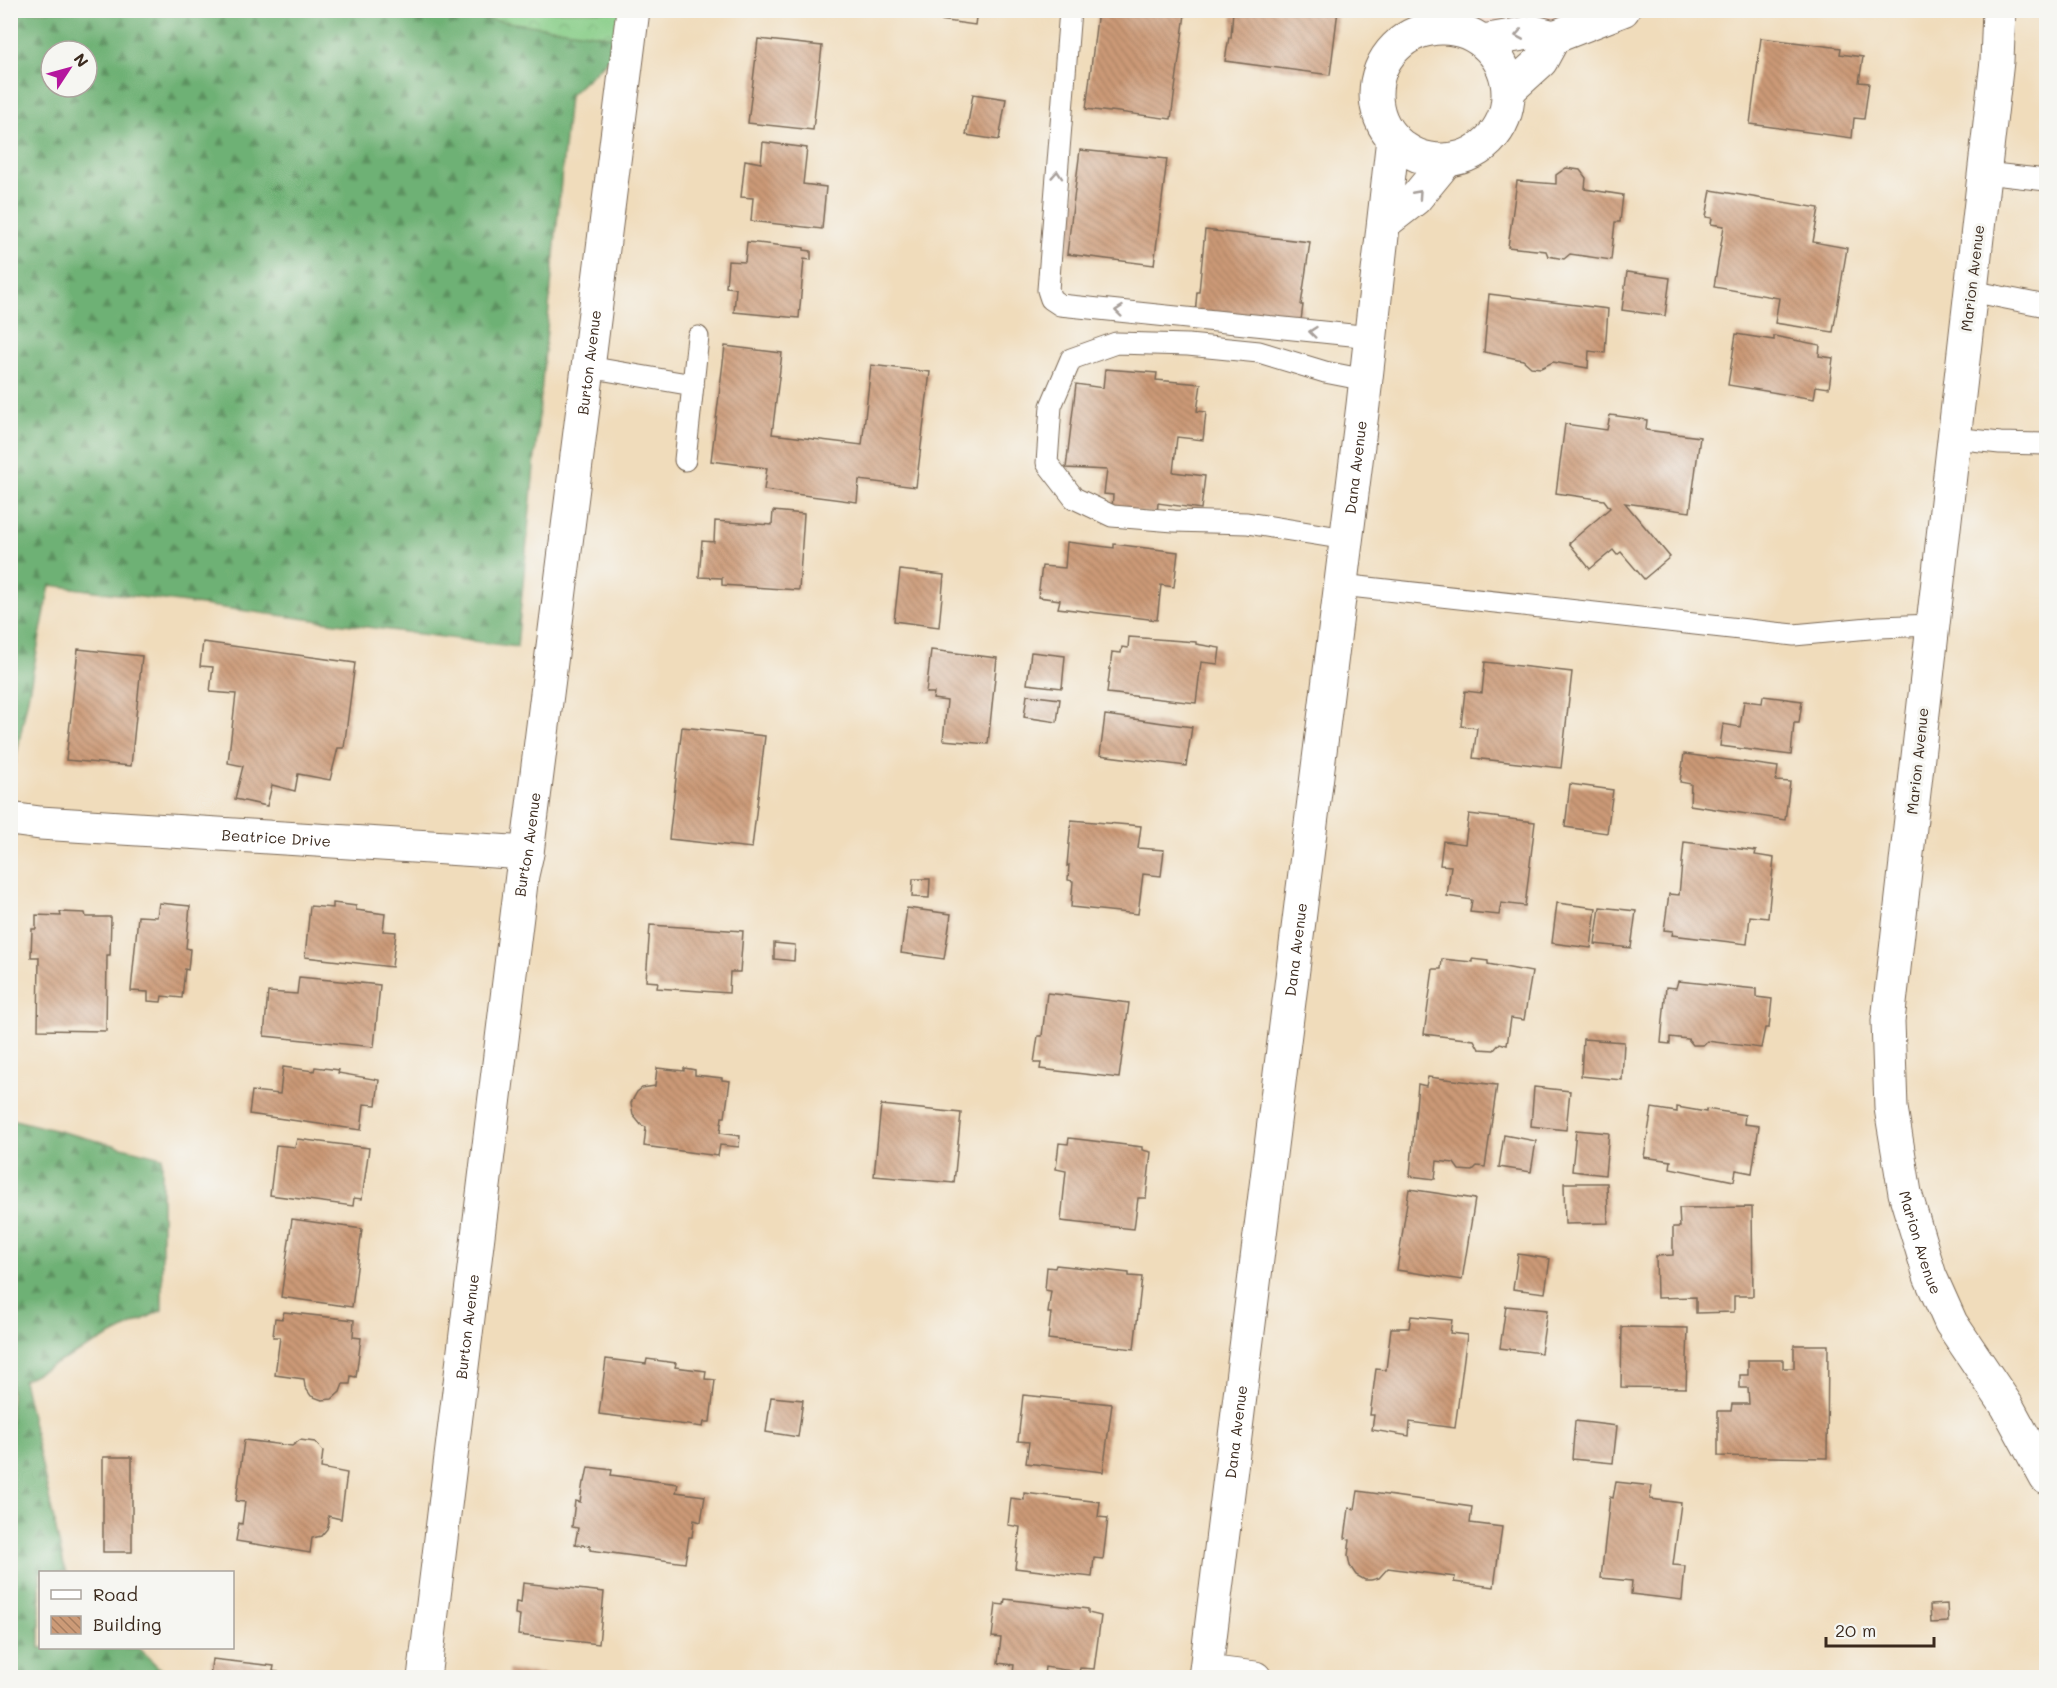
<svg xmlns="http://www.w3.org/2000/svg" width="2057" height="1688" font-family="Mali,sans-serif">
	<defs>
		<pattern id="forest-firs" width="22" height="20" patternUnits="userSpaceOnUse" patternTransform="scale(1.5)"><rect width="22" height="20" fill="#6eb175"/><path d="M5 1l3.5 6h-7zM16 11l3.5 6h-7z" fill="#5c905f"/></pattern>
		<pattern id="park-crowns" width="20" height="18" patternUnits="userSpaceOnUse" patternTransform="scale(1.5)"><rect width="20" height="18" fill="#89ce89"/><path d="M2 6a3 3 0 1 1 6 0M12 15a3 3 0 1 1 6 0" fill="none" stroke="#77b176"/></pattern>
		<pattern id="building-back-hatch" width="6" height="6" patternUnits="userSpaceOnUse" patternTransform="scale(1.5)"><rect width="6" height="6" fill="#cc9a77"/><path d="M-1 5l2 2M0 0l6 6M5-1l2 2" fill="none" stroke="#a77e61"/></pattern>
	</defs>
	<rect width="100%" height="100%" fill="#f6f6f2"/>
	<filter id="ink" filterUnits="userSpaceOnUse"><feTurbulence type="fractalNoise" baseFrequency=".0167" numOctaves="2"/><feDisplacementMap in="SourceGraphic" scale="12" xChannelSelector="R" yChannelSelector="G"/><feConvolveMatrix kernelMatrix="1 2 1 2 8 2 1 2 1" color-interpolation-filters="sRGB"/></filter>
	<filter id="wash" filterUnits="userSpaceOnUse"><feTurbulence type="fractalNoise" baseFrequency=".008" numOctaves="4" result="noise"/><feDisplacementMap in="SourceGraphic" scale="24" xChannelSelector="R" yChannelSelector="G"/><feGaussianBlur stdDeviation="1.35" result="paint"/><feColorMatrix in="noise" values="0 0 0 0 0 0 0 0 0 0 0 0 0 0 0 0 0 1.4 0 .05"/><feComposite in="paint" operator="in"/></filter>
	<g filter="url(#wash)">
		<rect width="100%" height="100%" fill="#f0dcbb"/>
		<!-- built -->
		<polygon fill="#f4d3c1" points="1448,11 1623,11 1470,34 1457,29"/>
		<!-- forest -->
		<g fill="url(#forest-firs)" stroke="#546e4a" stroke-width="1.5" fill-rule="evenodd">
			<path d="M428,10L630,39L569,96L517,647L50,585L15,763H11L10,38L21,11ZM51,51H87V87H51Z"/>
			<polygon points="11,1119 162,1157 162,1310 23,1380 65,1570 67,1572 40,1572 40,1648 139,1648 168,1677 11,1677"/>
		</g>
		<!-- park -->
		<polygon fill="url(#park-crowns)" stroke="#627c54" stroke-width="1.5" points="428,11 633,11 630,39"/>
		<g id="blocks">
			<!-- building -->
			<g fill="url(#building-back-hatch)">
				<polygon points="868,10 977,10 975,25"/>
				<polygon points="1098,10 1140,10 1160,13 1160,11 1185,14 1171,119 1111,111 1110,112 1086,109"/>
				<polygon points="1233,10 1338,10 1330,75 1225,61 1229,37 1231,38"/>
				<polygon points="1761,38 1841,48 1840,54 1863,57 1859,82 1869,83 1864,119 1854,118 1852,138 1750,124"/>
				<polygon points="758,39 822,46 813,130 748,123"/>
				<polygon points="973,94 1006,99 999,140 966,135"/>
				<polygon points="763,142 807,148 803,184 826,187 822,229 751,221 753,198 741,197 745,160 761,163"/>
				<polygon points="1080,150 1167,159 1154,265 1067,254"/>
				<polygon points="1566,168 1580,170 1586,178 1585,189 1623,195 1620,222 1615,222 1611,260 1570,254 1564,259 1548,256 1546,251 1508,247 1517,181 1556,184 1556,175"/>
				<polygon points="1711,190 1819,208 1813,242 1847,248 1833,332 1775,323 1779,298 1714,287 1724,226 1711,224 1712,218 1706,217"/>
				<polygon points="1205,230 1310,242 1301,305 1303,305 1300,328 1195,315 1197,292 1199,292"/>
				<polygon points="747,242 804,248 804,250 811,251 811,260 804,259 799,318 734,312 736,288 726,287 728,261 745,262"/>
				<polygon points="1627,272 1670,278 1665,316 1622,310"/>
				<polygon points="1489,294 1608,309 1605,353 1589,351 1588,368 1553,362 1541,368 1531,367 1523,360 1484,352"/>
				<polygon points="1736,334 1774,340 1774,336 1820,345 1819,356 1833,358 1829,388 1816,386 1814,399 1728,385"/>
				<polygon points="725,346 782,353 772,434 862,445 871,365 930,372 916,487 859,480 857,502 764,490 767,468 711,461"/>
				<polygon points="1105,369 1157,373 1156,380 1201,384 1197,411 1206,412 1203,440 1177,437 1173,472 1205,476 1201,509 1158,503 1157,514 1112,509 1113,495 1104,494 1107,470 1066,468 1076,384 1103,388"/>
				<polygon points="1610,415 1647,420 1646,430 1700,437 1690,512 1625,503 1670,557 1644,579 1621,552 1617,555 1613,550 1590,569 1569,543 1610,508 1604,500 1556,493 1565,424 1607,430"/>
				<polygon points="773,511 804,514 799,590 722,585 722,578 699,577 702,541 714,542 715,521 772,525"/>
				<polygon points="1067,542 1114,548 1114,544 1178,552 1174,587 1161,585 1157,620 1058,608 1060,600 1038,597 1042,566 1065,568"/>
				<polygon points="900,570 944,575 939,627 894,621"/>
				<polygon points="1129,637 1196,642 1196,644 1220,648 1218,664 1201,662 1196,703 1107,693 1112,652 1121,653 1122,647 1128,648"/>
				<polygon points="203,642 355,663 344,748 338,748 330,780 298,774 295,791 272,785 267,806 235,799 243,766 228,763 236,694 210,692 213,667 200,666"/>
				<polygon points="78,649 142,656 131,766 66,760"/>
				<polygon points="931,650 997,658 988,744 943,740 947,701 933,699 934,693 926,693"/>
				<polygon points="1031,652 1065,656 1062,688 1027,684"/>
				<polygon points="1485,662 1572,672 1561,768 1473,758 1477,728 1461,726 1465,691 1482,693"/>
				<polygon points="1027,695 1060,699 1057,722 1024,717"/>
				<polygon points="1763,696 1802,701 1799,723 1794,723 1791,755 1720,746 1723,724 1740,727 1744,701 1762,703"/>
				<polygon points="1105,715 1192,727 1186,766 1100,755"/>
				<polygon points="682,727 765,736 752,848 669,839"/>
				<polygon points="1684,754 1778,767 1776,781 1790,782 1785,820 1690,805 1691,784 1680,782"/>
				<polygon points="1570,784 1613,790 1607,833 1565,827"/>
				<polygon points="1469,814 1535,822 1525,906 1501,903 1499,915 1470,912 1472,900 1447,896 1451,866 1440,865 1443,841 1465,844"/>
				<polygon points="1071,820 1141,826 1138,848 1164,850 1161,876 1143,874 1138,914 1071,907 1073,881 1068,880 1069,865 1067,866"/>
				<polygon points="1684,842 1756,851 1755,855 1774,858 1768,918 1750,916 1747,944 1672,935 1673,931 1664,930 1669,894 1679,895"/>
				<polygon points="913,879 930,879 929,898 912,897"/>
				<polygon points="159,903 190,906 186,948 190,949 188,970 185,969 182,998 162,996 161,1002 148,1001 148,992 131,991 138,916 157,917"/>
				<polygon points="333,903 356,906 356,910 385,914 383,931 396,932 392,967 305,957 310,906 333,908"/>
				<polygon points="1557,903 1596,908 1591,948 1552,943"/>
				<polygon points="1600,907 1636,911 1631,948 1595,944"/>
				<polygon points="907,908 951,914 944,959 901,953"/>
				<polygon points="60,912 85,913 86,917 111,917 110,955 107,955 106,1031 38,1030 39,957 31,957 32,929 36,929 36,915 61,916"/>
				<polygon points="650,925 743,931 740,972 730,972 729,993 657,988 658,982 646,981"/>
				<polygon points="774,943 795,945 794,961 774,959"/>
				<polygon points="13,949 15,1018 10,1019 10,950"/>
				<polygon points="1442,959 1472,962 1472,959 1488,961 1488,964 1532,972 1524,1020 1511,1018 1507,1045 1500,1043 1494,1050 1479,1049 1474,1040 1424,1034 1433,969 1441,969"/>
				<polygon points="299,977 380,985 374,1047 264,1036 268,992 297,994"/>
				<polygon points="1678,981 1756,989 1756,997 1772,999 1769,1028 1765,1028 1761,1048 1707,1041 1703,1045 1693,1045 1688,1039 1670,1037 1670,1044 1661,1043 1666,987 1676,988"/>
				<polygon points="1047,993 1129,1003 1119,1078 1040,1069 1041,1063 1034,1063 1038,1036 1042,1036"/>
				<polygon points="1583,1039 1624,1042 1622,1080 1581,1076"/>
				<polygon points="283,1067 314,1071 315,1067 339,1070 338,1073 379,1080 376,1105 364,1104 361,1130 249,1114 252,1091 280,1094"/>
				<polygon points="657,1068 684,1071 684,1068 695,1070 695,1075 722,1078 722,1080 730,1081 725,1117 722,1117 720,1133 740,1136 739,1147 720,1145 718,1156 644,1146 646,1127 641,1125 633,1115 631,1103 637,1092 642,1088 655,1086"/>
				<polygon points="1428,1077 1497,1085 1485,1167 1477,1166 1472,1171 1459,1170 1454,1163 1437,1161 1435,1179 1410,1176 1418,1084 1426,1086"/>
				<polygon points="1534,1087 1570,1091 1566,1130 1531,1126"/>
				<polygon points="881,1105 961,1113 954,1183 874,1176"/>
				<polygon points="1677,1107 1706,1112 1706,1109 1745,1115 1744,1124 1759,1126 1752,1173 1736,1170 1734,1181 1670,1168 1671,1161 1644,1157 1652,1108 1677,1112"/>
				<polygon points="1576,1130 1609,1133 1605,1175 1572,1171"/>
				<polygon points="1504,1135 1536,1141 1531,1172 1499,1167"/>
				<polygon points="1069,1138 1142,1147 1142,1150 1151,1152 1146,1198 1138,1198 1134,1229 1061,1221 1066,1171 1056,1169 1059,1143 1068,1144"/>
				<polygon points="297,1139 369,1148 362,1199 354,1198 353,1206 270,1195 276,1145 295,1147"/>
				<polygon points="1564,1183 1607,1183 1608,1223 1565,1224"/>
				<polygon points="1409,1189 1475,1199 1462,1280 1397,1270"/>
				<polygon points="1752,1207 1753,1296 1734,1296 1734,1312 1696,1313 1696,1297 1657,1298 1656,1256 1673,1255 1673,1227 1680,1227 1679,1208"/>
				<polygon points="292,1219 362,1229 352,1307 281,1297"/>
				<polygon points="1518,1254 1550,1259 1545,1293 1513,1289"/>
				<polygon points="1056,1265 1129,1273 1129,1276 1142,1277 1134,1349 1048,1339 1051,1313 1048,1313 1051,1291 1045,1290 1047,1267 1055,1268"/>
				<polygon points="1506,1306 1547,1310 1541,1353 1500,1348"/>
				<polygon points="284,1312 354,1320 353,1337 361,1338 356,1377 351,1376 350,1384 343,1384 340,1392 332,1399 322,1400 311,1396 305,1387 304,1379 275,1375 280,1337 273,1337 275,1318 282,1319"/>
				<polygon points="1411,1316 1452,1320 1450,1333 1467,1335 1455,1428 1410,1422 1409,1436 1372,1430 1374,1415 1370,1415 1376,1369 1386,1370 1391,1328 1409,1328"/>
				<polygon points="1622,1327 1688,1328 1686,1388 1621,1387"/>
				<polygon points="1794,1345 1828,1345 1827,1458 1718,1456 1718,1411 1731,1411 1732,1404 1749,1404 1748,1388 1740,1388 1740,1375 1748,1375 1748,1360 1783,1360 1783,1368 1794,1368"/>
				<polygon points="606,1359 646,1364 647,1359 676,1363 675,1367 706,1371 705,1379 715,1380 710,1422 704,1422 703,1427 599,1414"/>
				<polygon points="1023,1395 1112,1404 1103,1472 1026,1463 1029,1442 1018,1441"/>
				<polygon points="771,1397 803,1400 798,1437 766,1432"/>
				<polygon points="1575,1421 1617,1426 1613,1463 1572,1459"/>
				<polygon points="244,1440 292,1446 300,1440 315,1442 323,1451 321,1468 347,1473 341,1519 328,1516 329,1522 327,1529 321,1536 312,1538 310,1553 236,1541 239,1523 242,1524 245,1502 236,1501"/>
				<rect x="103" y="1457" width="29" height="95"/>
				<polygon points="588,1467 612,1470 611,1475 678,1484 676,1492 705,1496 701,1522 694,1520 692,1537 689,1537 685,1563 590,1550 590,1546 575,1544 578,1528 572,1527 575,1501 580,1502 583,1482 585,1482"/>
				<polygon points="1616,1482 1652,1486 1650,1499 1681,1503 1673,1565 1685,1566 1682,1600 1631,1594 1632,1581 1601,1578 1610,1497 1613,1498"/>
				<polygon points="1358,1491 1472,1507 1470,1523 1502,1527 1494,1587 1454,1582 1455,1577 1388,1568 1379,1578 1371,1580 1365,1580 1356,1575 1350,1566 1348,1556 1350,1539 1345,1538 1349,1508 1355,1509"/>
				<polygon points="1024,1493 1100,1502 1098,1517 1108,1518 1103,1559 1094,1558 1092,1577 1015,1568 1020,1527 1008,1525 1011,1498 1024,1500"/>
				<polygon points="523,1583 604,1592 599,1644 518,1635 520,1615 515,1614 516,1602 521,1603"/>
				<polygon points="1005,1599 1088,1609 1088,1613 1101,1616 1094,1669 1080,1668 1079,1672 1045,1667 1044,1676 1013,1673 1014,1665 998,1663 1001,1638 992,1637 996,1604 1004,1605"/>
				<polygon points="1947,1604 1948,1622 1931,1623 1930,1605"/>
				<polygon points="212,1659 274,1666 273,1671 309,1678 210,1678"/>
				<polygon points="508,1670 568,1676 568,1678 508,1678"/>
			</g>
		</g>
	</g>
	<g filter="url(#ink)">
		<use href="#blocks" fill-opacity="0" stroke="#7a6855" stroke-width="1.5"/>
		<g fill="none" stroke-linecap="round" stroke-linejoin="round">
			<defs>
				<g id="service">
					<polyline points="1070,10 1048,290 1051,299 1060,305 1371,337"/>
					<polyline points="1985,173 2046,180"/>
					<polyline points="1971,291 2046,306"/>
					<polyline points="588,367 693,385 698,337"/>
					<polyline points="1954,438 2000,443 2046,444"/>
					<polyline points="685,460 693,385"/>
					<polyline points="1346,539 1247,523 1174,521 1112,516 1074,498 1047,463 1051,406 1071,359 1116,343 1188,345 1259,352 1325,372 1366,380"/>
					<polyline points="1341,585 1794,635 1880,627 1933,625"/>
				</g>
				<g id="minor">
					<path id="s1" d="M1999,10L1997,61L1888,1021L1891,1108L1905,1193L1930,1276L1951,1323L2007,1406L2046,1478"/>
					<path id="s2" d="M10,819L40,823L527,853"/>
					<polyline points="1206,1672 1255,1678"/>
					<path id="s3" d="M424,1678L522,875L527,853L633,10"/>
				</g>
				<g id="tertiary">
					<circle cx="1442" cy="94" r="66"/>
					<polyline points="1483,41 1534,32 1554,37 1623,10"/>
					<polyline points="1509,90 1541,61 1554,37"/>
					<polyline points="1384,223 1415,199 1447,160"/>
					<path id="s4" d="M1205,1678L1363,405L1393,138"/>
				</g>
			</defs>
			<!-- service casing -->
			<use href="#service" stroke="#7a6855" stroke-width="23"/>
			<!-- minor casing -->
			<use href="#minor" stroke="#7a6855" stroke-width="35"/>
			<!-- tertiary casing -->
			<use href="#tertiary" stroke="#7a6855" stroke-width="35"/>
			<!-- service -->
			<use href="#service" stroke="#fff" stroke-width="21"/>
			<!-- minor -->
			<use href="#minor" stroke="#fff" stroke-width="33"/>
			<!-- tertiary -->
			<use href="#tertiary" stroke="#fff" stroke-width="33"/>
		</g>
		<!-- one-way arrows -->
		<defs><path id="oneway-chevron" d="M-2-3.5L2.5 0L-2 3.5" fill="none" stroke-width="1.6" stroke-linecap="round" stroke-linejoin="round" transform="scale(1.5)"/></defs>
		<g stroke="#a79f9a">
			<use href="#oneway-chevron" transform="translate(1519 35) rotate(170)"/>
			<use href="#oneway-chevron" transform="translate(1057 175) rotate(-86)"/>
			<use href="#oneway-chevron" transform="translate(1418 194) rotate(-48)"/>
			<use href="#oneway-chevron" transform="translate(1119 311) rotate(-174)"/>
			<use href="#oneway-chevron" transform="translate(1313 332) rotate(-174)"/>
		</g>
	</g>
	<g text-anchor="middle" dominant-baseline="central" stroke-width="6" stroke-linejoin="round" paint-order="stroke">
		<!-- street labels -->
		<g font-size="15" fill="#3b2a1e" stroke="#f6f6f2">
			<text transform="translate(1972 278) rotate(-83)">Marion Avenue</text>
			<text stroke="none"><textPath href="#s3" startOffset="1326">Burton Avenue</textPath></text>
			<text stroke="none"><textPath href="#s4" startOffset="1220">Dana Avenue</textPath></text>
			<text transform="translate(1917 761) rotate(-84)">Marion Avenue</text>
			<text stroke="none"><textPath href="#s2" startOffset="267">Beatrice Drive</textPath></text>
			<text stroke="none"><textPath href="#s3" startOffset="840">Burton Avenue</textPath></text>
			<text stroke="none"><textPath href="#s4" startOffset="734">Dana Avenue</textPath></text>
			<text stroke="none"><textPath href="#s1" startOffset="1242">Marion Avenue</textPath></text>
			<text stroke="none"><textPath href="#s3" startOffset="354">Burton Avenue</textPath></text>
			<text stroke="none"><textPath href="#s4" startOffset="248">Dana Avenue</textPath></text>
		</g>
	</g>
	<!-- margin -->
	<rect width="2057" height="1688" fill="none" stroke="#f6f6f2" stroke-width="36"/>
	<!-- legend -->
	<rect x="39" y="1571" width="195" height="78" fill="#f6f6f2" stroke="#aba49d" stroke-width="1.5"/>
	<rect x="51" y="1590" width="30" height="9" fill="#ffffff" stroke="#aba49d" stroke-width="1.5"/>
	<text x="93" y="1601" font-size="18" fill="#3b2a1e">Road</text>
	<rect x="51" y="1616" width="30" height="18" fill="url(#building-back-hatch)" stroke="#aba49d" stroke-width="1.5"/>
	<text x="93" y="1631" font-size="18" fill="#3b2a1e">Building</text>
	<!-- north arrow -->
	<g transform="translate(69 69) rotate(54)"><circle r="28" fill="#f6f6f2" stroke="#aba49d" stroke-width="1.5"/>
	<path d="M0-4.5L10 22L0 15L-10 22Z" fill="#b5179e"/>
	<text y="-9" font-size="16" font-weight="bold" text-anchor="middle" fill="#3b2a1e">N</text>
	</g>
	<!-- scale -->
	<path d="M1826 1637v9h108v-9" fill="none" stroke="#3b2a1e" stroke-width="3"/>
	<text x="1835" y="1637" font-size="18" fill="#3b2a1e" stroke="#f6f6f2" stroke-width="4.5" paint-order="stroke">20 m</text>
</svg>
